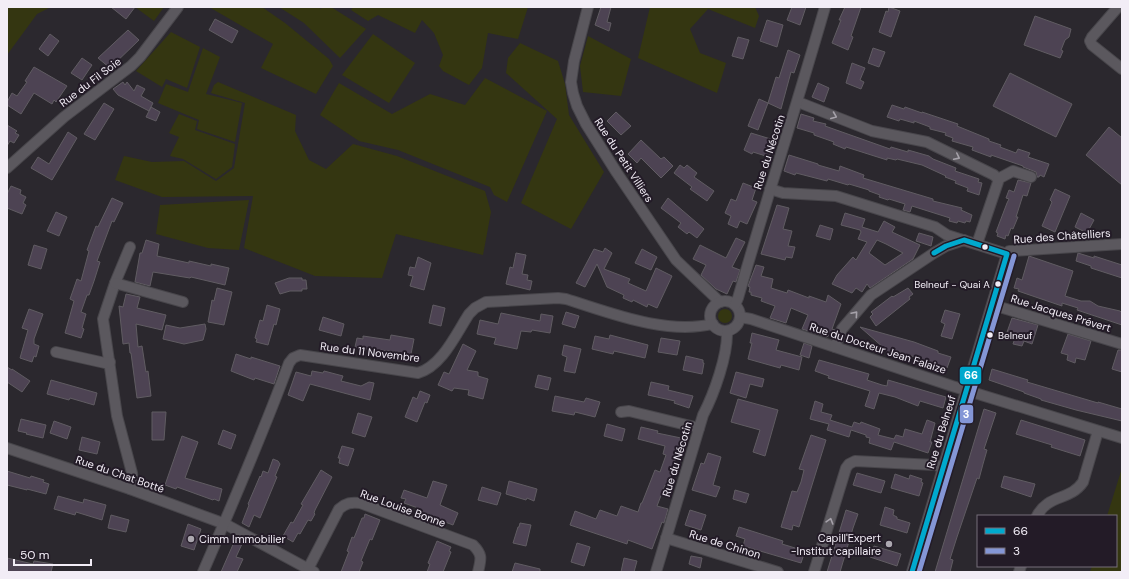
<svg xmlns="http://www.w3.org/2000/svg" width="1129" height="579" font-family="'DM Sans',sans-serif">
	<rect width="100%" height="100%" fill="#2b282e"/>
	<!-- green -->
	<g fill="#343611">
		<polygon points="7,7 51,7 37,14 7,55"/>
		<polygon points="135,7 164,7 154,21"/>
		<polygon points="209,7 262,7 285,23 329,59 333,66 316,94 261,68 273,44"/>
		<polygon points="279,7 318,7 321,9 322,7 331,7 366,29 340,58 304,23"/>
		<polygon points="353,7 528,7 518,39 488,33 482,68 469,85 443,71 439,66 443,55 434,33 422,20 415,33 378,15 368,21 351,10"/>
		<polygon points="650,7 755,7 759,16 755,28 708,9 690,29 700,53 726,63 717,93 638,58"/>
		<polygon points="171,32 200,47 187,88 166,79 162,87 136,71"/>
		<polygon points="373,34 415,63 389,103 342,75"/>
		<polygon points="588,36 631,59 621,96 583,92 580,66"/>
		<polygon points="520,43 558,61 565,84 569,115 604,172 571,229 521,203 557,119 506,73 508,58"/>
		<polygon points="203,48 220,57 206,94 242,103 235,142 197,129 199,120 158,103 166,84 188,92"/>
		<polygon points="485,78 547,111 507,202 494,195 490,187 398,150 359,141 320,115 339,83 392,114 430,94 465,105"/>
		<polygon points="218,82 296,115 295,131 309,160 326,169 353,144 397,156 485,191 491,212 483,255 396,234 382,278 315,276 244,248 253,196 162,197 115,180 124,156 152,162 184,161 216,181 234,168 245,103 211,93 214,85"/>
		<polygon points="179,114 197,121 195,130 235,144 232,167 216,179 183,159 170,156 179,137 169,133"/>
		<polygon points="249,200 239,250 208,248 156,234 160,205"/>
		<circle cx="725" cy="316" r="7"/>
		<polygon points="1122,468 1122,572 1090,572 1092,566 1116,566 1116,516 1107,516"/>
	</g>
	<!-- building -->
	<g fill="#4d4353" stroke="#605c62" fill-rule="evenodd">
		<polygon points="111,7 135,7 126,19"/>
		<polygon points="601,7 611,7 607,22 611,23 609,31 595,25"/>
		<polygon points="792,7 806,7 800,25 787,20"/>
		<polygon points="845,7 861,7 851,36 853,37 848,50 832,43 841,20 839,20"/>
		<polygon points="889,7 900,11 891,37 879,32 886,11 888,12"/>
		<polygon points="1035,16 1071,29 1069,37 1065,40 1061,50 1063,51 1060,58 1024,45"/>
		<polygon points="215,19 238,31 232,43 209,30"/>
		<polygon points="767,20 783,25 777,47 760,41"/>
		<polygon points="128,30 139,40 110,68 98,58"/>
		<polygon points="50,34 59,41 48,56 39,49"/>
		<polygon points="738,37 749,40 743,59 732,56"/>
		<polygon points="873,48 885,52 879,67 868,63"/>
		<polygon points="788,50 800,55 794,73 791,72 781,109 768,103 776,77 779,78"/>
		<polygon points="82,58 92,65 82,80 71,73"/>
		<polygon points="852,63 865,68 860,80 864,82 861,89 846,83"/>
		<polygon points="34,67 67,86 56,102 54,100 52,104 34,93 21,114 7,105 7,102 12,93 17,96 27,82 25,81"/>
		<polygon points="1010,73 1072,104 1056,137 993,106"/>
		<polygon points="123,82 125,85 127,82 134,91 137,85 145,89 141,96 153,103 149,111 151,107 160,112 156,121 146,117 149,111 118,95 113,89"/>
		<polygon points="818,83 829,88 824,102 812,97"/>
		<polygon points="759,99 768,103 758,130 748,126"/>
		<polygon points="104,103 114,109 95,140 84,134"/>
		<polygon points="892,105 904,109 905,107 922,113 922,112 958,124 957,126 989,139 989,141 1001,145 1000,147 1016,153 1018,149 1030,153 1028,157 1049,164 1044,177 1040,175 1039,177 1037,177 1036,172 1023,167 1023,166 991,155 991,157 972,150 973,147 952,141 953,138 945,135 946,133 930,129 930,127 914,121 914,123 900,119 899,121 887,117"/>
		<polygon points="616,112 631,126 621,135 607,121"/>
		<polygon points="801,114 814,118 813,121 826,124 825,126 890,149 891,147 908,152 908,150 929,156 933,159 956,168 955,171 979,179 978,182 982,183 979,195 967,191 968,188 955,183 956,181 945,177 946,176 922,165 897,159 896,160 887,158 887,160 846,147 845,149 833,144 834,142 814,135 814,133 797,128"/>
		<polygon points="7,125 17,131 15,133 19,135 14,143 10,141 7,146"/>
		<polygon points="1109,127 1122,138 1122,185 1086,155"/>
		<polygon points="68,132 77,138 52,180 31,168 38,157 49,164"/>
		<polygon points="751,133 774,140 769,157 753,152 752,154 744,150"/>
		<polygon points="641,140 661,159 664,157 673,166 661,178 641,158 637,163 628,154"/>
		<polygon points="789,155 818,164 818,165 839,171 840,166 864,175 863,178 933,199 933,201 962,208 961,210 972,215 970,222 966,221 965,223 958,221 957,223 949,221 950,218 912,206 910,212 903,210 905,204 889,199 888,200 879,197 880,195 869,191 869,190 849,184 848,185 828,179 827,181 796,173 795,175 784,171"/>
		<polygon points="680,165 684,168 687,165 697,173 694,177 714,191 707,201 690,189 692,187 674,173"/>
		<polygon points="1018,180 1031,183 1027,196 1023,195 1016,217 1018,217 1013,229 1011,228 1008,236 1006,235 1005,239 997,236 998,233 996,232 1007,203 1009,199 1006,198 1009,190 1014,192"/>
		<polygon points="743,183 756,188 752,200 757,202 747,224 740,221 737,228 728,224 731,216 725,213 731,199 736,201"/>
		<polygon points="11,186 21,190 20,194 26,197 23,203 26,205 22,214 7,208 7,194"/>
		<polygon points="1055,189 1070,196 1055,232 1042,226 1052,202 1050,200"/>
		<polygon points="112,198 123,203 114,222 112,221 97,261 100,262 94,281 89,295 87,295 81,312 86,314 82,328 84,329 81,338 65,333 74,301 70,299 77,279 81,281 89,251 87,250 96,226 98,227"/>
		<polygon points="668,198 704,229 697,238 689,232 687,234 678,227 681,223 661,208"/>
		<polygon points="777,205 789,208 783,229 792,231 788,246 795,247 792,258 786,257 785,260 761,254"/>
		<polygon points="56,212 67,217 59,236 47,231"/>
		<path d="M845,213L865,219L862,227L878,232L884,221L895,227L892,232L920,245L913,259L870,288L867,284L862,292L856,288L852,293L832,284L837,275L853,257L856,260L867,242L858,239L861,232L860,230L841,225ZM877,240L886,244L903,253L885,265L869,253Z"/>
		<polygon points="1081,213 1094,220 1087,233 1075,227"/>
		<polygon points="820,225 833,229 830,240 816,236"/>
		<polygon points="919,233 933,237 931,246 916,241"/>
		<polygon points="736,238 745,242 732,267 740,270 736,282 733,281 727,294 716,289 701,275 706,265 693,259 700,245 726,258"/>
		<polygon points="146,240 159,244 157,256 189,263 189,261 211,266 211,264 229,268 225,285 191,277 190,278 153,272 150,286 135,282 140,253 142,253"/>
		<polygon points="34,245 47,249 41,269 28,265"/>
		<polygon points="605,248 612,253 604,269 630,279 628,283 646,291 656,268 672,276 657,308 648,304 647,307 633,300 632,302 623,298 624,295 607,287 597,264 585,287 576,283 594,249 603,252"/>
		<polygon points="642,249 657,257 651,270 635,263"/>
		<polygon points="516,253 526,255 522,274 528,275 527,280 532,281 530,290 506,284 510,267 513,268"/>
		<polygon points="1078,253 1094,258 1094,256 1122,265 1122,278 1091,268 1091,266 1076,261"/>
		<polygon points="1029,256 1073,271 1065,296 1081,301 1090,301 1098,306 1120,311 1122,313 1122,325 1077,310 1078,308 1062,303 1062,306 1018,291 1019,289 1014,288 1017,278 1022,280"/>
		<polygon points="418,257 431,263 424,290 410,286 413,276 408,275 410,267 415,268"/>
		<polygon points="756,265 764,267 761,276 773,279 771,288 787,293 788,290 809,298 809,296 826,302 828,295 841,304 832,329 835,330 827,337 802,329 808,315 791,308 786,323 770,318 775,306 761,301 762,298 751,295 751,292 749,292 750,287 748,286"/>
		<polygon points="289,278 302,278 302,280 306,280 307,289 302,289 302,291 290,291 280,294 275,283"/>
		<polygon points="217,288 232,292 224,325 208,322 212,300 214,301"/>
		<polygon points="908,288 913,294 909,297 910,299 876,326 870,317 873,314 871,312 892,296 893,297"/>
		<polygon points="126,294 140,297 137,308 166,315 162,330 136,324 138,347 142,346 146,372 148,371 151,396 137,398 131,353 130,353 129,343 123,344 119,306 123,307"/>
		<polygon points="267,305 280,309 276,325 274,324 268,345 256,342 257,339 255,338 260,320 263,321"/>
		<polygon points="433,305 445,308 441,326 429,323"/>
		<polygon points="29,309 43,314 34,339 34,344 39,346 36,357 34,356 32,362 20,358 28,330 22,328"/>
		<polygon points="945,310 960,314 952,339 941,336 945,324 941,322"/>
		<polygon points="566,312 579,316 575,328 562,324"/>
		<polygon points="501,313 540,321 541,314 553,316 550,333 532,330 531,332 521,331 517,349 494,344 496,338 477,334 480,320 498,324"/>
		<polygon points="323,317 344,324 341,336 319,330"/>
		<polygon points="1012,318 1038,325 1032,344 1024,341 1022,346 1013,344 1015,338 1006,335"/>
		<polygon points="205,324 206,329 203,340 184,344 163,339 166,325 180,328"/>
		<polygon points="860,327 914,342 938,351 938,353 951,357 947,368 915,357 896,351 895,354 886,351 887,349 884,348"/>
		<polygon points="752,333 779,340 776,350 802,357 799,370 781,365 780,368 748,359 752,343 750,343"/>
		<polygon points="1068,334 1091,341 1085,360 1076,358 1075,363 1067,360 1068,355 1061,353"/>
		<polygon points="391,335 414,339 411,354 380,350 379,351 355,347 357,338 363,339 363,336 390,340"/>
		<polygon points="610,335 648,345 645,358 614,351 613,354 592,349 595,336 609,339"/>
		<polygon points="661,338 680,341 677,355 658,352"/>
		<polygon points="804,343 812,346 809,358 800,355"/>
		<polygon points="463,344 476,351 467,370 478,372 478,376 488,379 483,399 468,395 469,390 454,388 452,391 438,385 444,372 449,374"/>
		<polygon points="564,345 581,349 575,373 564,371 567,357 562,355"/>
		<polygon points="1118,350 1122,350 1122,372 1112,369"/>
		<polygon points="236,354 251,359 251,357 280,366 274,384 255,378 254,380 231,371"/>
		<polygon points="686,356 703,360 703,363 704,363 702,374 683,370"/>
		<polygon points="819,360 869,374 867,380 882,385 887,386 888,380 946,397 943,408 920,401 918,406 895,397 879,393 874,409 865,406 870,391 828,378 829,376 815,371"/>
		<polygon points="7,367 12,370 12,369 30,381 22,392 7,382"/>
		<polygon points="992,369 1028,380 1027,382 1098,403 1098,402 1122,409 1122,421 1076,410 1041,400 1041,399 1024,393 1024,392 989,380"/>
		<polygon points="312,371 323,373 324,371 343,376 341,381 361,386 369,382 374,383 370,400 310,384 303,401 288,395 296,372 311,376"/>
		<polygon points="736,372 764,379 762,387 750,384 746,398 730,393"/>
		<polygon points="538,375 551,378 548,390 535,387"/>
		<polygon points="51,380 97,393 94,405 70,398 69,400 47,394"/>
		<polygon points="651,382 669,386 668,390 693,396 689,408 674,403 675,401 648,395"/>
		<polygon points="420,391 430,395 427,403 425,402 417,422 405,417 413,397 417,399"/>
		<polygon points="555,396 584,402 586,398 600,402 595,417 575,412 574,415 552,411"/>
		<polygon points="738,399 778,410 765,456 753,452 760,430 731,422"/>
		<polygon points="815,401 823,404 821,412 832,415 830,420 852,427 854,422 860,424 861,422 880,429 878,435 894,439 896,435 903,437 905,429 922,434 927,420 935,423 930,442 932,442 928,453 894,442 891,450 869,443 870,438 866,437 866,435 851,430 849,437 827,430 829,424 810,419"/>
		<polygon points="984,409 996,413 984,449 987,450 983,464 979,479 977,478 957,537 950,559 953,560 950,572 935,572"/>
		<polygon points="152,412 166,412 164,440 152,440"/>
		<polygon points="358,413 372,417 365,437 352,433"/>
		<polygon points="21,419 46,425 43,438 26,434 27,433 18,431"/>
		<polygon points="1021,420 1085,440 1080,456 1051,447 1052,445 1016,434"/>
		<polygon points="54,421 71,427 67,439 50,433"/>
		<polygon points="607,424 625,429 622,441 604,436"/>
		<polygon points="641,427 658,431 657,433 681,438 672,472 666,486 665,485 657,506 668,509 664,523 662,522 652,549 628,540 627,544 570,525 575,511 596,519 600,510 617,516 621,506 638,512 641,503 642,503 655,470 660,472 666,455 663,454 665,446 638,439"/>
		<polygon points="223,430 236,435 231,449 218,444"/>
		<polygon points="811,435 826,440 799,527 793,525 792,530 781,527 792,491 797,492 801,482 804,470 799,469"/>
		<polygon points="182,436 198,442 185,478 222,489 219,501 214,499 213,500 177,487 176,489 165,485"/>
		<polygon points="82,437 100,442 97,454 79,450"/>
		<polygon points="342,446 354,449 348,466 339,463 340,458 338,458"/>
		<polygon points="708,453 721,457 713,485 720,487 716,497 692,490 701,463 704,464"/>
		<polygon points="273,459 278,461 280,464 275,476 277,477 260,518 254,515 249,527 242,523 249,505 248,504 260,476 261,477 263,471 268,473"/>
		<polygon points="321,470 332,477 315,510 314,513 315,514 311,521 308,520 300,534 298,533 293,542 283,536 291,522 293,523 303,505 301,504"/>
		<polygon points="7,471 30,478 31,476 44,480 43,482 49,484 46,494 27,489 27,490 7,485"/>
		<polygon points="857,473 885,481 881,493 853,485"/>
		<polygon points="895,474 909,479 910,475 922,479 921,482 923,483 919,496 891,488"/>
		<polygon points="1004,476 1035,484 1031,497 1001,487"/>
		<polygon points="433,481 447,485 440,505 458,513 453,525 432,517 433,516 418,510 418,508 404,503 406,499 401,498 404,490 427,498"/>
		<polygon points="509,481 537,489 534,501 527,498 526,500 506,494"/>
		<polygon points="482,487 501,493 497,505 478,500"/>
		<polygon points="735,490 749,494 746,503 733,499"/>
		<polygon points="58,496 83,503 84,499 106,505 102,520 76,512 75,515 54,509"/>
		<polygon points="885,507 894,510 893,515 897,517 897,519 910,523 907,533 880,525"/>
		<polygon points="690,510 706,515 701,530 685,525"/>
		<polygon points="846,510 858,514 853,528 840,572 827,572"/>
		<polygon points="365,514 380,520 372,540 370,539 361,561 363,562 359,572 341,572 348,554 349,552 347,551 352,537 354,538 362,518 364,518"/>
		<polygon points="111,515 129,520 126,532 108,528"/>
		<polygon points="520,523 531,525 526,546 513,543 518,527 519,527"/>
		<polygon points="188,524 201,529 194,550 181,546"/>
		<polygon points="739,527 783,541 782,544 805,551 801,563 743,546 745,539 736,536"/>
		<polygon points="235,540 242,544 236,557 243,559 237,572 221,572"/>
		<polygon points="437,541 451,547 449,551 451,552 443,572 427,572 430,564 428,563"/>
		<polygon points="577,543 590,547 584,566 571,562"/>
		<polygon points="874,546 901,554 897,566 870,557"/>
		<polygon points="691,556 702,558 700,568 689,564"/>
		<polygon points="7,558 33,564 34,561 53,564 51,572 7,572"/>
		<polygon points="624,558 637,561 634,572 621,572"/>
		<polygon points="515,563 540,569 540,572 512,572"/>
	</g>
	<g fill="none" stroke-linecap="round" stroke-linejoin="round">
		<defs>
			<g id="minor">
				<polyline points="588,7 574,61 571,82 573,93 577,106 586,124 617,173 676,260 720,302"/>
				<polyline points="1118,7 1092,37 1090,41 1092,45 1122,69"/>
				<polyline points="798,102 872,131 927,142 994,175 998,179 998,182 977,244"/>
				<polyline points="7,168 64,117 131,66 140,57 178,7"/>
				<polyline points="998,179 1013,171 1031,177"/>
				<polyline points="770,189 783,193 836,196 935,227 947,235 1007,254"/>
				<polyline points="130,247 115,283 103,319 117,416 132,473 133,482 130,489"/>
				<polyline points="1007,254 1009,251 1012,251 1122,244"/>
				<polyline points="115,283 183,302"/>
				<circle cx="725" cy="316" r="15"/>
				<path d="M735,305L738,298C766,201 797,104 825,7"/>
				<polyline points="993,305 1122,344"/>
				<polyline points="740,317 751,319 952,386 1122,438"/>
				<polyline points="835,347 842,329 871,295 934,253 946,246 964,240"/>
				<polyline points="56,352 105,363 110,362"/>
				<polyline points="621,412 629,411 699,428"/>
				<polyline points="7,448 130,489 225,524 314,572"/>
				<path d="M1037,516C1048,494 1070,501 1083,482L1098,431"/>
				<polyline points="666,538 778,572"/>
				<path d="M308,569L339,509C346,503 351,502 360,503L473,545C483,555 481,559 478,572"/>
				<path d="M203,572C233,503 263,433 289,363L293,358L300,355L418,373C442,366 456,334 469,314L475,308L486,302L558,298L566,299C611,313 665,335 713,324"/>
				<path d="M656,572L703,415C714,394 728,355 727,331"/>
				<polyline points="814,572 846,468 849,464 855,461 934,465 943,467"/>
				<polyline points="912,572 1007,254"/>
				<polyline points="1019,572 1021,566"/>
			</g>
		</defs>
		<!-- minor casing -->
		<use href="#minor" stroke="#48464b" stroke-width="12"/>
		<!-- minor -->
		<use href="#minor" stroke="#5b585e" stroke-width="10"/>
		<defs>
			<polyline id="bus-1" points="912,572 1007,254 964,240 946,246 934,253"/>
			<polyline id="bus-2" points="919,572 1014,256"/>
		</defs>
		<!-- bus-1 casing -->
		<use href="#bus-1" stroke="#231b27" stroke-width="8"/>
		<!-- bus-2 casing -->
		<use href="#bus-2" stroke="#231b27" stroke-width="8"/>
		<!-- bus-1 -->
		<use href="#bus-1" stroke="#00a9ce" stroke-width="5"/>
		<!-- bus-2 -->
		<use href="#bus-2" stroke="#8496d6" stroke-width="5"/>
	</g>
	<!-- one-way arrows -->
	<defs><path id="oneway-chevron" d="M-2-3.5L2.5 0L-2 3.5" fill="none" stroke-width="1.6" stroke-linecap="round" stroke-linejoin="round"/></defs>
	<g stroke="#a6a2aa">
		<use href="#oneway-chevron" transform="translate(834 116) rotate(22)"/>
		<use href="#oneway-chevron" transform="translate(957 157) rotate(26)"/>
		<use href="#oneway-chevron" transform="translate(855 314) rotate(-49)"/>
		<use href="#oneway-chevron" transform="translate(830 521) rotate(-73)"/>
	</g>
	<!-- markers -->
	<g fill="#f2edf6" stroke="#231b27" stroke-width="1.5">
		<circle cx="985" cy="247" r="3.5"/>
		<circle cx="998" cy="284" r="3.5"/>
		<circle cx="990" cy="335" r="3.5"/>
	</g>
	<g fill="#aca8b0" stroke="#231b27" stroke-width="1.5">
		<circle cx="191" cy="539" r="4"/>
		<circle cx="889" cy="544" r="4"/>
	</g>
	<g text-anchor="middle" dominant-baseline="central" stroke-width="4" stroke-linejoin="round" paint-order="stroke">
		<!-- bus labels -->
		<g font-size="10" fill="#f2edf6" stroke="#231b27" text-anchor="end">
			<text x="990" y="284">Belneuf - Quai A</text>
			<text x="998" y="335" text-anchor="start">Belneuf</text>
		</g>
		<!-- street labels -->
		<g font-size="11" fill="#f2edf6" stroke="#231b27">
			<text transform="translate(90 82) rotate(-37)">Rue du Fil Soie</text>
			<text transform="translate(769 152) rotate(-72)">Rue du Nécotin</text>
			<text transform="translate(624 160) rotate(57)">Rue du Petit Villiers</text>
			<text transform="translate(1062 236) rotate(-4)">Rue des Châtelliers</text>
			<text transform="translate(1061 313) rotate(17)">Rue Jacques Prévert</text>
			<text transform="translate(878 348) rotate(18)">Rue du Docteur Jean Falaize</text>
			<text transform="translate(370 352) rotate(7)">Rue du 11 Novembre</text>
			<text transform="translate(941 432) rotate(-73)">Rue du Belneuf</text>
			<text transform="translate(677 459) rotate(-73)">Rue du Nécotin</text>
			<text transform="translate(120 474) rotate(19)">Rue du Chat Botté</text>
			<text transform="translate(403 508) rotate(20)">Rue Louise Bonne</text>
			<text transform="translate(725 544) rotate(17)">Rue de Chinon</text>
		</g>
		<!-- poi labels -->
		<g font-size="11" fill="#f2edf6" stroke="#231b27" text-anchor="end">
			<text x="881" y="538">Capill'Expert<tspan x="881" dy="13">-Institut capillaire</tspan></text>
			<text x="199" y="539" text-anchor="start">Cimm Immobilier</text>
		</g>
	</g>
	<g stroke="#231b27" stroke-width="1.5">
		<rect x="959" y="366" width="23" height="19" rx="4" fill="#00a9ce"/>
		<rect x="959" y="404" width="15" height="20" rx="4" fill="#8496d6"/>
	</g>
	<g font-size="11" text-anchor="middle" font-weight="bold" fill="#fff">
		<text x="971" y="379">66</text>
		<text x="966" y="418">3</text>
	</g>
	<!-- border -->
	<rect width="1129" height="579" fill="none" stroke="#f2edf6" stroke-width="16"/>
	<!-- legend -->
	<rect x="977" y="515" width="140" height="52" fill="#231b27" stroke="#766f7a"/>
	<rect x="985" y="528" width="20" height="6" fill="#00a9ce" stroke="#766f7a"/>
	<text x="1013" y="535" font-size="12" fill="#f2edf6">66</text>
	<rect x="985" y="548" width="20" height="6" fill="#8496d6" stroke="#766f7a"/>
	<text x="1013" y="555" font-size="12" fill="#f2edf6">3</text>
	<!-- scale -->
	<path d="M14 559v6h77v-6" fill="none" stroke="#f2edf6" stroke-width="2"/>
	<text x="20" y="559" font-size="12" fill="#f2edf6" stroke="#231b27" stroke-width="3" paint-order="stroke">50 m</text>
</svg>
